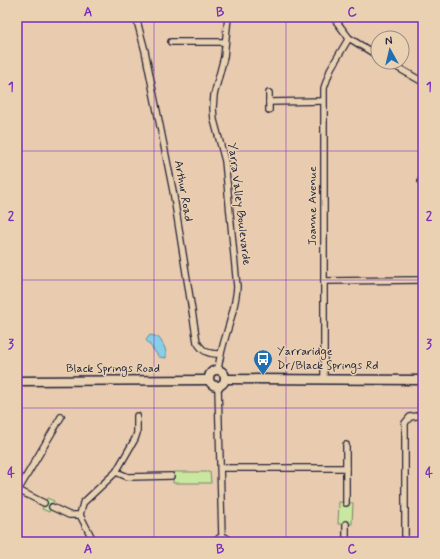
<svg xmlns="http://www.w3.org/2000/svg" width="440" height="559" font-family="Mynerve,sans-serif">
	<rect width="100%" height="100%" fill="#e9cbaf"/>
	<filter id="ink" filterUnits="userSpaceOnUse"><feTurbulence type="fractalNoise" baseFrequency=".025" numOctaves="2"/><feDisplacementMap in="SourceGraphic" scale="8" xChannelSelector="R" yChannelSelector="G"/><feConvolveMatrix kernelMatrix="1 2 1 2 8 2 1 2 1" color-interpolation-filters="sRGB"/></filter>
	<g filter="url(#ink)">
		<!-- green -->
		<g fill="#c9e79e" stroke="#76846c">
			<polygon points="173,472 210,472 211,483 173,483"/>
			<polygon points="47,498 54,501 49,512 42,509"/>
			<polygon points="339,502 353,503 352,524 338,524"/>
		</g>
		<!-- water -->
		<path fill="#86cfe7" stroke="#5e8aa2" d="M150,335L158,337C163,343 167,350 166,358L159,357L146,340Z"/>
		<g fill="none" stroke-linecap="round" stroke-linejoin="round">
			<defs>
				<g id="minor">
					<path d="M136,17L145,51L173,191L197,342C203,352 208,354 220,354"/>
					<polyline points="333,17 349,38 378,56"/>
					<polyline points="171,42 225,42"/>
					<polyline points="388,62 423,82"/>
					<polyline points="269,102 323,101"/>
					<polyline points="269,110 269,93"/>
					<polyline points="421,181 423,181"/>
					<polyline points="324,281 423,280"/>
					<path d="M218,370C221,341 235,317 237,287L225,161L214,120L213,108L214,95L224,57L228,17"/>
					<polyline points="324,380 324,88 331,68 349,38"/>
					<polyline points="218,387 222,537"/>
					<polyline points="221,468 346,468"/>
					<polyline points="116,472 128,477 171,476"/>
					<polyline points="18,490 44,503"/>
					<polyline points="17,492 61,417"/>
					<polyline points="346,503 346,445"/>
					<polyline points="52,507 69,515 80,515"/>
					<polyline points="346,524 346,542"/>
					<polyline points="94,542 80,515 83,503 116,472 135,439 137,433 137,416"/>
					<polyline points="215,542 219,538 225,537 232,542"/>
					<polyline points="405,542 405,423 410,417 423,415"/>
				</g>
				<g id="secondary">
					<circle cx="217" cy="378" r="8"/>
					<polyline points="225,379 423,380"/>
					<polyline points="17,381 209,380"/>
				</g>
			</defs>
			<!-- minor casing -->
			<use href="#minor" stroke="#22223b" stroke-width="8"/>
			<!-- secondary casing -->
			<use href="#secondary" stroke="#22223b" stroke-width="11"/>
			<!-- minor -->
			<use href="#minor" stroke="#e9d1b1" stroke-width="5.5"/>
			<!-- secondary -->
			<use href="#secondary" stroke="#e9d1b1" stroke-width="8"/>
		</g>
	</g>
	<!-- grid -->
	<path fill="none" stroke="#7b2cbf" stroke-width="1" stroke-opacity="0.55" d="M154,17V542M286,17V542M17,151H423M17,280H423M17,408H423"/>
	<!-- icons -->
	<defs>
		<symbol id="bus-pin" viewBox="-11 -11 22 30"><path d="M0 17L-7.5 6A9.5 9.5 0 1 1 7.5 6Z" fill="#1f6fb2" stroke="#e9d1b1"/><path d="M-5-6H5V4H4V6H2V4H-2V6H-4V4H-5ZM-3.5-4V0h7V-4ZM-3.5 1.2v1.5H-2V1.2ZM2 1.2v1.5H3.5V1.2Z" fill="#fff"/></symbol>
	</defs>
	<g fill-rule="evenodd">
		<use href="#bus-pin" x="252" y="348" width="22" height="30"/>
	</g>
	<g text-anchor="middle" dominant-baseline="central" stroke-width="3" stroke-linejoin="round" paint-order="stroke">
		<!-- street labels -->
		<g font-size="12" fill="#22223b" stroke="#e9d1b1">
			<text transform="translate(183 191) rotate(80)">Arthur Road</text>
			<text transform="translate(239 204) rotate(83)">Yarra Valley Boulevarde</text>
			<text transform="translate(313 206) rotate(-90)">Joanne Avenue</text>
			<text x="113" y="369">Black Springs Road</text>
		</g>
		<!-- poi labels -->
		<g font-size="12" fill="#22223b" stroke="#e9d1b1" text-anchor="start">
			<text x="277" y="352">Yarraridge<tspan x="277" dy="14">Dr/Black Springs Rd</tspan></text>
		</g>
	</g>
	<!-- margin -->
	<rect width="440" height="559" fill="none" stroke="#e9d1b1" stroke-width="44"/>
	<!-- north arrow -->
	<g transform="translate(390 50) rotate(352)"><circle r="19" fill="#e9d1b1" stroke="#998b82"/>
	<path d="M0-3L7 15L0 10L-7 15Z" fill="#1f6fb2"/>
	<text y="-6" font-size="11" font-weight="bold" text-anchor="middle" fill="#22223b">N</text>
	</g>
	<rect x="22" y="22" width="396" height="515" fill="none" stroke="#7b2cbf" stroke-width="1.5"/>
	<g font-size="13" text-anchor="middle" font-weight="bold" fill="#7b2cbf">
		<text x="88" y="16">A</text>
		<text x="220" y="16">B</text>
		<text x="352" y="16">C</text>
		<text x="11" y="91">1</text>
		<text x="429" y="91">1</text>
		<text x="11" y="220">2</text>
		<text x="429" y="220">2</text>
		<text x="11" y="348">3</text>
		<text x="429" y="348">3</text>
		<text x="11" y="477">4</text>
		<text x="429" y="477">4</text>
		<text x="88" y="553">A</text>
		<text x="220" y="553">B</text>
		<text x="352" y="553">C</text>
	</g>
</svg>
